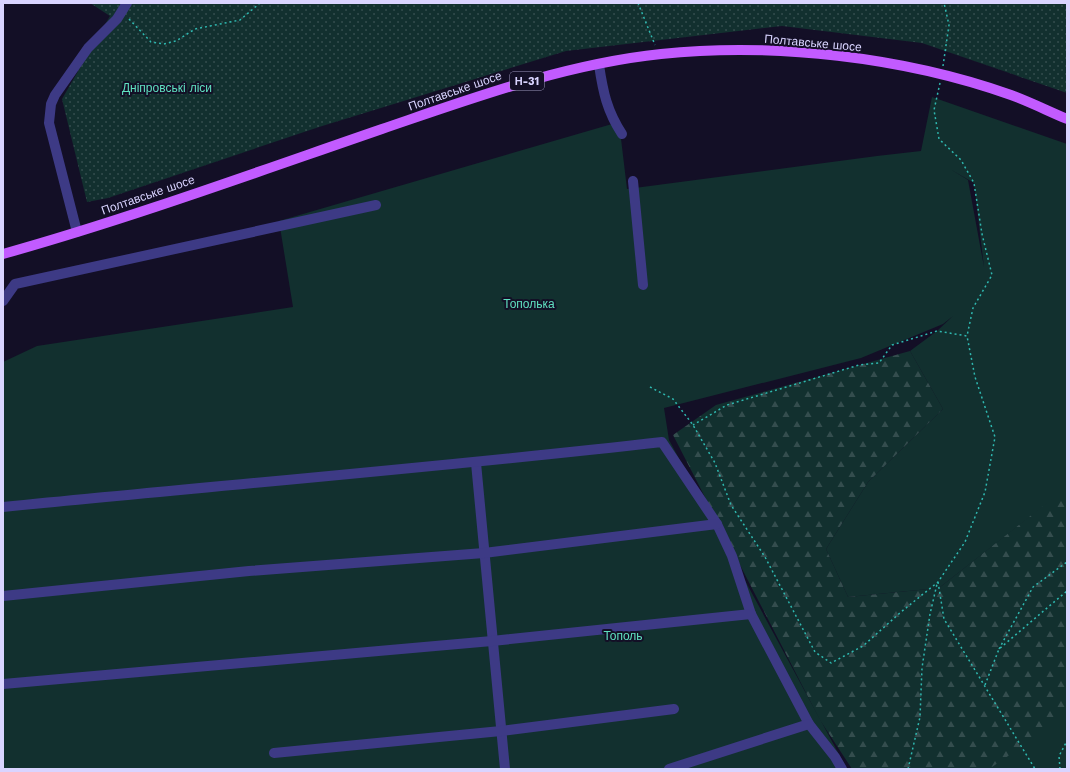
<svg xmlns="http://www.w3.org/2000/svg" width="1070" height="772" font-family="'Work Sans',sans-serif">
	<defs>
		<pattern id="forest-firs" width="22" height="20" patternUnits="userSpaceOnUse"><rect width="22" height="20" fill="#12302f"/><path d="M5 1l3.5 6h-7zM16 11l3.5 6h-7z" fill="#344d4e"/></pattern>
		<pattern id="park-dots" width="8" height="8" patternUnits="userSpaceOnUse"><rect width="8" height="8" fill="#12302f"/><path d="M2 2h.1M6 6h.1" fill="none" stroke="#344d4e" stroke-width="1.8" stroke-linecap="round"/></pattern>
	</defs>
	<rect width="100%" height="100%" fill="#130f26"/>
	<!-- green -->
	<g fill="#12302f" fill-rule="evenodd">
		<path d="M932,97L1067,144V488L939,588L848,597L826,549L868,482L943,409L910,351L937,331L953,316L943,324L861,358L664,408L669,440L847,769H3V362L37,346L293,307L279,221L619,122L627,189L877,156L921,151ZM950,169L974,183L984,267L968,180Z"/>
		<polygon points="1067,714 1067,769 987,769"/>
	</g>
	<!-- forest -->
	<polygon fill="url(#forest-firs)" points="910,351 943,409 868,482 826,549 848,597 939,588 1067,487 1067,716 989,769 852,769 820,720 673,435 716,405"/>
	<!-- park -->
	<polygon fill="url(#park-dots)" points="90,3 1067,3 1067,93 922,43 782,26 566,51 319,127 108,198 87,202 62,99 110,16"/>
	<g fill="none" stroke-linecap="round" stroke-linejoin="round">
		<!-- path -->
		<g stroke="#2fb8b0" stroke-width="1.5" stroke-dasharray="2 3" stroke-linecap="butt">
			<polyline points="638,3 655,45"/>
			<polyline points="129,19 151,42 164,44 176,41 195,29 240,20 260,3"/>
			<polyline points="943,66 949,25 944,3"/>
			<polyline points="940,83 934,110 939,139 961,160 974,183 982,234 992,275 973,308 967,336"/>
			<polyline points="650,387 673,399 693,425 715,463 731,505 765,557 815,652 831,663 863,646 901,612 938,582 965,542 985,492 995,437 975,377 967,336 937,331 892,345 879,363 859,365 727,405 693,425"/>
			<polyline points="938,582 944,619 1035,769"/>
			<polyline points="999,649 1033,587 1067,562"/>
			<polyline points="985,685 999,649 1067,591"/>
			<polyline points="908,769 920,717 922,668 930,614 937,584"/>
			<polyline points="1060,769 1059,756 1067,741"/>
		</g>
		<!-- minor -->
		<g stroke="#3d3a85" stroke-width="10">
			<path d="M599,65C603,92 607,111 622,134"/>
			<polyline points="633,181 643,285"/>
			<polyline points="77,232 49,123 51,104 55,95 88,48 117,19 127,3"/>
			<polyline points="3,301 15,284 376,205"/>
			<polyline points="476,463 505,769"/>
			<path d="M3,507C223,485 443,467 662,442L717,524L732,556L751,614L809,724L835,757L842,769"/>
			<polyline points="3,596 249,571 484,553 717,524"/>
			<polyline points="3,684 492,641 751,614"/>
			<polyline points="274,753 501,731 674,709"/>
			<polyline points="669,769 809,724"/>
		</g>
		<!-- major -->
		<path stroke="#c25bff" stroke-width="10" d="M3,254C131,218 257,172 382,129C473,98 565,64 661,54C773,42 904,57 1011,95C1030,102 1048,111 1067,119"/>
	</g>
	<g text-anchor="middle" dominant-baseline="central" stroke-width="4" stroke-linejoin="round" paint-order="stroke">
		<!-- shield labels -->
		<rect fill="#130f26" stroke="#9e99be" stroke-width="1" x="510" y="72" width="34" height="18" rx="3"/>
		<g font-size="11" font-weight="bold" fill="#d9d4ff">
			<text x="527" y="81">Н-31</text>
		</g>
		<!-- street labels -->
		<g font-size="12" fill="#d9d4ff" stroke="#130f26">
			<text transform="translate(813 43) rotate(5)">Полтавське шосе</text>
			<text transform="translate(455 91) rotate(-19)">Полтавське шосе</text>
			<text transform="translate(148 195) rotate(-19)">Полтавське шосе</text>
		</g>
		<!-- park labels -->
		<g font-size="12" fill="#5fe0c0" stroke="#130f26">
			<text x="167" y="88">Дніпровські ліси</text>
			<text x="529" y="304">Тополька</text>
			<text x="623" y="636">Тополь</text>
		</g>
	</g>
	<!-- border -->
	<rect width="1070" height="772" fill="none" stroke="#d9d4ff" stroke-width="8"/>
</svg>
